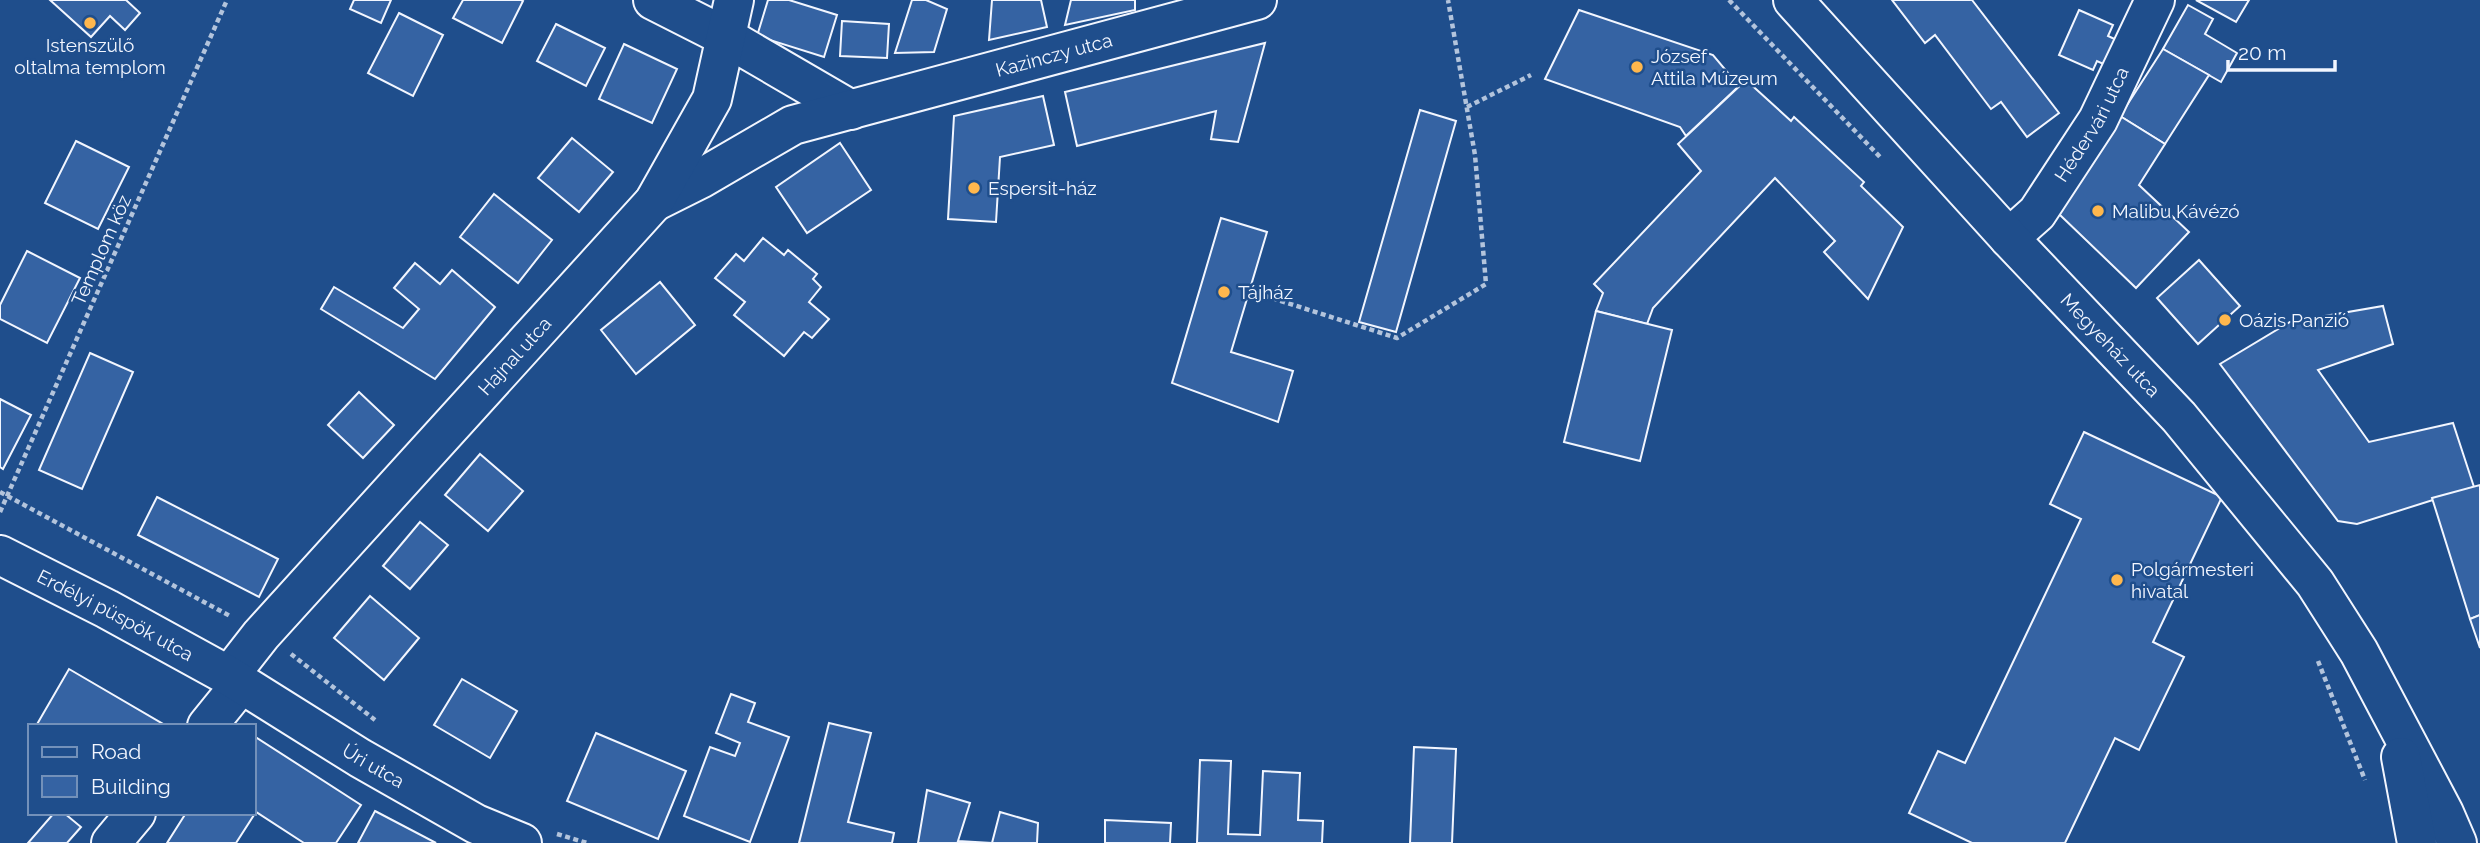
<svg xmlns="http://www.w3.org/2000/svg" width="2480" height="843" font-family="Raleway,sans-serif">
	<rect width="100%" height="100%" fill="#1f4e8c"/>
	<!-- building -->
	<g fill="#3563a3" stroke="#f2f6ff" stroke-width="2">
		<polygon points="50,0 126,0 140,13 125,30 110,16 91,37"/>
		<polygon points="354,0 391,0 381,23 350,9"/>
		<polygon points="463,0 521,0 523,1 502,43 453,18"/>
		<polygon points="768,0 789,0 837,15 824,57 757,36"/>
		<polygon points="912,0 926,0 947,9 934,52 895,53"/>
		<polygon points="992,0 1041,0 1047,27 989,40"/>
		<polygon points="1071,0 1135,0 1135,10 1065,25"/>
		<polygon points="1892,0 1972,0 2059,113 2027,137 2001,102 1991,109 1935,35 1925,43"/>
		<polygon points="2196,0 2249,0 2236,22"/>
		<polygon points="2188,5 2213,19 2205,34 2237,53 2221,82 2163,49"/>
		<polygon points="1579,10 1713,55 1739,86 1686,136 1680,127 1545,79"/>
		<polygon points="2079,10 2113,25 2108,36 2121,42 2110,67 2097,61 2093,70 2059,55"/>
		<polygon points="399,13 443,35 413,96 368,73"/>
		<polygon points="842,21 889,24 887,58 840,56"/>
		<polygon points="556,24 605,48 586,86 537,61"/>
		<polygon points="1265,43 1238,142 1211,139 1216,111 1077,146 1065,92"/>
		<polygon points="624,44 677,69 652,123 599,99"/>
		<polygon points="2163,49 2209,75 2165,144 2120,116"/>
		<polygon points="1746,80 1791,121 1794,117 1864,182 1861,186 1903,227 1868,299 1824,252 1835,241 1775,178 1653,308 1647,324 1596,311 1603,293 1594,284 1701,171 1678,144"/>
		<polygon points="1043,96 1054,145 1000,157 996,222 948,219 954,116"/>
		<polygon points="1420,110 1456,121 1396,332 1359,322"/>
		<polygon points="2120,116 2165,144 2139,185 2189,232 2136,288 2059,214"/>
		<polygon points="572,138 613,172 579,212 538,178"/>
		<polygon points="76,141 129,167 98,229 45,203"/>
		<polygon points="840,143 871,190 807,233 776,187"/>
		<polygon points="494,194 552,240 518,283 460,237"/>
		<polygon points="1221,218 1267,232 1231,352 1293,371 1278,422 1172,383"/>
		<polygon points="763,238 784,255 788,250 817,274 813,279 821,287 809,302 829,319 812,338 804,332 784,356 734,315 745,302 715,278 736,254 744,261"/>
		<polygon points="27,251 80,278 47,343 0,319 0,305"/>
		<polygon points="2199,260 2240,306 2198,344 2157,298"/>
		<polygon points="415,263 440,284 452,270 495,307 435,379 321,309 334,287 403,328 419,309 394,288"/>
		<polygon points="660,282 695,325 636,374 601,330"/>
		<polygon points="2383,306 2393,344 2318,370 2369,442 2453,423 2474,487 2357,524 2338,521 2220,364 2290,322"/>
		<polygon points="1596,311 1672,330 1640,461 1564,442"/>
		<polygon points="90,353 133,372 82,489 39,470"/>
		<polygon points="359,392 394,425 363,458 328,425"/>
		<polygon points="0,399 31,415 3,469 0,467"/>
		<polygon points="2084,432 2222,497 2153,642 2184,657 2139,750 2115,738 2065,843 1972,843 1909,813 1938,751 1965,763 2081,519 2050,504"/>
		<polygon points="480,454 523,491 488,531 445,495"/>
		<polygon points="2480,485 2480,615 2470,619 2432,498"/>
		<polygon points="157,497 278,559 259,597 138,535"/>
		<polygon points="420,522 448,545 410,589 383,566"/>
		<polygon points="370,596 419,638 384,680 334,638"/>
		<polygon points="2480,615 2480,648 2470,619"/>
		<polygon points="69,669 163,724 162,726 36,726"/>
		<polygon points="462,679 517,711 490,758 434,725"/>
		<polygon points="731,694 755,703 748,722 789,737 750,842 684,816 710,747 735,756 740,743 716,733"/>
		<polygon points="829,723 871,733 848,822 894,833 892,843 799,843"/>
		<polygon points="596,733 686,771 658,839 567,801"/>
		<polygon points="254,736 361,805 336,843 304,843 256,812 236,843 167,843 186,813 254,813"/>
		<polygon points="1414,747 1456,749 1452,843 1410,843"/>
		<polygon points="1200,760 1231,761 1228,834 1260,835 1263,771 1300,773 1298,820 1323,821 1322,843 1197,843"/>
		<polygon points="927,790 970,803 958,841 992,843 918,843"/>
		<polygon points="375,811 436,843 358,843"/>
		<polygon points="1000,812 1038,823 1037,843 992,843"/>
		<polygon points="54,813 64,813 81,827 67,843 28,843"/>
		<polygon points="1105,820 1171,823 1170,843 1105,843"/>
	</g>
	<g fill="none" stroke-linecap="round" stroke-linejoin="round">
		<defs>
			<g id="minor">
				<polyline points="653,0 724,36 851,110"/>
				<path id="s1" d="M654,202L700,179L793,125L1257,0"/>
				<path id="s2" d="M2009,238L2037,213L2098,120L2155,0"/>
				<path id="s3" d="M229,676L261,635L654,202L712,99L734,0"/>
				<polyline points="207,726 241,684"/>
				<polyline points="111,843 136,813"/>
			</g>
			<g id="major">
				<path id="s4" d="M1793,0L2009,238L2179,417L2315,583L2359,652L2444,813L2457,843"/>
				<path id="s5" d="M0,555L107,609L229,676L360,758L476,824L522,843"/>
				<polyline points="2401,757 2417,843"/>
			</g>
		</defs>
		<!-- minor casing -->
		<use href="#minor" stroke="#f2f6ff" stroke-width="42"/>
		<!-- major casing -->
		<use href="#major" stroke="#f2f6ff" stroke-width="42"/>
		<!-- path -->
		<g stroke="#b3c4dc" stroke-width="4.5" stroke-dasharray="5 3.5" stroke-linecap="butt">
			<polyline points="1729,0 1881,158"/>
			<polyline points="1467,107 1531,75"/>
			<polyline points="1256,293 1397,338 1486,284 1475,155 1448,0"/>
			<polyline points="0,492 230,616"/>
			<polyline points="0,512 227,0"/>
			<polyline points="291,654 375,720"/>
			<polyline points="2318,661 2365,780"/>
			<polyline points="557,834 587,843"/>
		</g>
		<!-- minor -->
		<use href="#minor" stroke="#1f4e8c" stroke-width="38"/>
		<!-- major -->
		<use href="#major" stroke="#1f4e8c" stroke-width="38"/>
	</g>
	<!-- markers -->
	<g fill="#ffb74d" stroke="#1f4e8c" stroke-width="2.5">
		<circle cx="90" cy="23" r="7"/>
		<circle cx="1637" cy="67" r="7"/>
		<circle cx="974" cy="188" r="7"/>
		<circle cx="2098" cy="211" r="7"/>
		<circle cx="1224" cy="292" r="7"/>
		<circle cx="2225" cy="320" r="7"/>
		<circle cx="2117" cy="580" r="7"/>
	</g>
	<g text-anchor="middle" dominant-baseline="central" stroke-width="5" stroke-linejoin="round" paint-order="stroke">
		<!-- poi labels -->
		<g font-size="19" fill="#f2f6ff" stroke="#1f4e8c" text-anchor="start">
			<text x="90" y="45" text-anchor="middle">Istenszülő<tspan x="90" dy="22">oltalma templom</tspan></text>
			<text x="1651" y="56">József<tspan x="1651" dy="22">Attila Múzeum</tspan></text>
			<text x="988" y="188">Espersit-ház</text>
			<text x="2112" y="211">Malibu Kávézó</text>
			<text x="1238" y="292">Tájház</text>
			<text x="2239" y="320">Oázis Panzió</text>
			<text x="2131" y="569">Polgármesteri<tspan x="2131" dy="22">hivatal</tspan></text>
		</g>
		<!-- street labels -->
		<g font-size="19" fill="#f2f6ff" stroke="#1f4e8c">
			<text stroke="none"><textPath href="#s1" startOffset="429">Kazinczy utca</textPath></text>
			<text stroke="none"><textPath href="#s2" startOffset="142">Hédervári utca</textPath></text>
			<text transform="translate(101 250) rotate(-66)">Templom köz</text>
			<text stroke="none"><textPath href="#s4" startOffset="469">Megyeház utca</textPath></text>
			<text stroke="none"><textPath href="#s3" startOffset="429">Hajnal utca</textPath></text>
			<text stroke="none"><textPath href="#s5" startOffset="130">Erdélyi püspök utca</textPath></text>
			<text stroke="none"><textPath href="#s5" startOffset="429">Úri utca</textPath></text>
		</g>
	</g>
	<!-- legend -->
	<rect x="28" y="724" width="228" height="91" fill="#1f4e8c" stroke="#7391ba" stroke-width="2"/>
	<rect x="42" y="747" width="35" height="10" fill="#1f4e8c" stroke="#7391ba" stroke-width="2"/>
	<text x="91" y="759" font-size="21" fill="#f2f6ff">Road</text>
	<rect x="42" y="776" width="35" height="21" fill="#3563a3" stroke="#7391ba" stroke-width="2"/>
	<text x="91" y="794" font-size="21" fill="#f2f6ff">Building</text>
	<!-- scale -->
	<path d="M2228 60v10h107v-10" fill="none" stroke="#f2f6ff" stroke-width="3.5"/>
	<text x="2238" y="60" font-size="21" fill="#f2f6ff" stroke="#1f4e8c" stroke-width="5" paint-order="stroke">20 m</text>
</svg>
